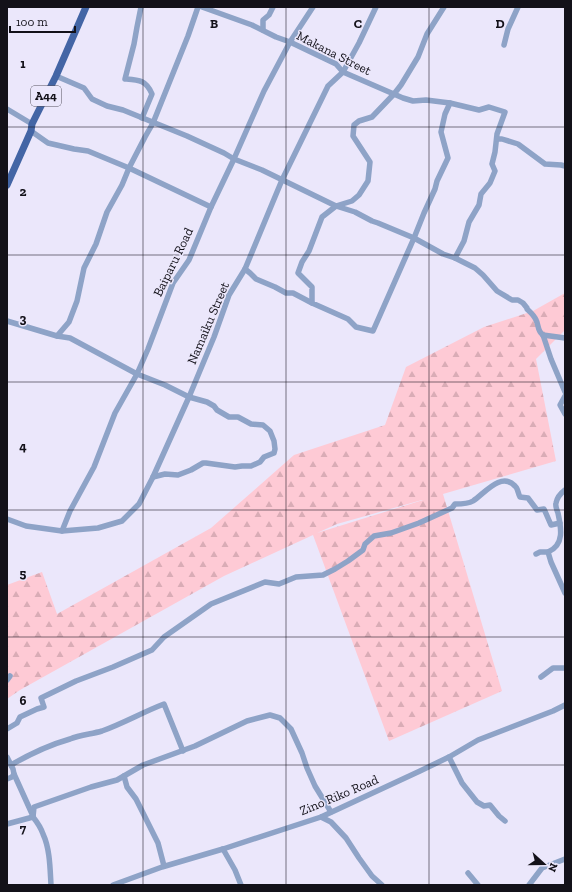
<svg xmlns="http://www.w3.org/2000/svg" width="572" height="892" font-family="'Zilla Slab',serif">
	<defs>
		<pattern id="forest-firs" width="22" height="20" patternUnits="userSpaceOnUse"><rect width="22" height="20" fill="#fecad5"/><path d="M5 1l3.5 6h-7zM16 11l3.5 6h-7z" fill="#d9acb6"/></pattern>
	</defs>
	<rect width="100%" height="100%" fill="#ebe7fb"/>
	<!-- forest -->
	<path fill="url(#forest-firs)" fill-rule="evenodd" d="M565,293V330L536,359L556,461L443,494L502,691L389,741L313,535L224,576L20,690L7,699V585L42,572L57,614L211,528L294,455L385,425L406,367L484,327L533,311ZM422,500H423L317,533L337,524Z"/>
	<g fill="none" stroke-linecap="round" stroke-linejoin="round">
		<!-- minor -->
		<g stroke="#8ea3c7" stroke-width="5.5">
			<path d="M141,7L137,27L134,44L125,79C139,80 146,80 152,94L142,118"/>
			<polyline points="202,7 252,25 276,37 290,42 336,64 343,72 403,98 413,101 426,100 450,103 479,110 489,107 505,112 497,134 495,152 492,164 495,171 490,183 481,194 479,205 469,222 464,241 455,258"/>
			<polyline points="444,7 427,34 418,57 401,85 394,94 372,117 359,121 354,125 353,136 370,162 368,181 359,195 352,201 336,206 322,217 309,251 302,262 298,273 312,287 312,303 348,319 356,327 373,331 414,238 424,213 435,189 437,181 448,158 441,132 445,114 450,103"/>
			<polyline points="263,30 263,20 269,15 273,7"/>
			<polyline points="504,45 508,29 518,7"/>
			<path d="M56,76L84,88L92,99L107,106L123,110L187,136L224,153L234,159L262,170L336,206L355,212L372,221L378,223L414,238L443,254L455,258L475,268L483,275L497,291L512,300H518L523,303L527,308V309C530,312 534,315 536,320C539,325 537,331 543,335L551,359L565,392"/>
			<polyline points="7,109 32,124"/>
			<polyline points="31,131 48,143 74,149 88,151 129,168 211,207"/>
			<polyline points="497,139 502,139 518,144 545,164 561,165 565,166"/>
			<polyline points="245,269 250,273 256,279 275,287 286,293 293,293 312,303"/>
			<polyline points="7,321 57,336 70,338 137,374 165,385 189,397 207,402 214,406 217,410 229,417 238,417 251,424 263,425 270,431 274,441 275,449 274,453 264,457 260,462 251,466 242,466 235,467 206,463 203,463 191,470 178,475 165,474 153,477"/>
			<polyline points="543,335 565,338"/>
			<polyline points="57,336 69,322 77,301 84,268 96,244 107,212 122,185 129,168 145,137 153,123 188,36 198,7"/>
			<polyline points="565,396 560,405 565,414"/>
			<polyline points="7,519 26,526 62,531 98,528 122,521 139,504 153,477 189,397 214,337 229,295 245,269 282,180 328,86 343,72 359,43 376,7"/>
			<polyline points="62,531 70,511 94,467 115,413 137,374 148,349 173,283 189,260 211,207 233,161 264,91 290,42 313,7"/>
			<path d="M548,552C565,545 561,527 558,513C557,510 555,506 556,503C557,498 561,493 565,490"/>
			<polyline points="536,554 540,552 548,552 551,562 565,593"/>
			<polyline points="541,677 553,668 565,668"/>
			<polyline points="7,680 10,676"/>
			<path d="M7,729L17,723L20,717L37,709L44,707L41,698L76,681L113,667L152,650L164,637L211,604L265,582L279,584L296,577L323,575L335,569L348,561L363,550L365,544L374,536L391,533L419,523L452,508L455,504C461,504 468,504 473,501C484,494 501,471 515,486C518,488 518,494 520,497L528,498L537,510L544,509L551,525L560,523"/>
			<polyline points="7,757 13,769 14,774 12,777 7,779"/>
			<polyline points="449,757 462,783 477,802 484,806 490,805 499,816 505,821"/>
			<path d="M11,765C30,754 49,745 70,739C80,735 92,734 102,731C124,723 143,712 164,704L183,751"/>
			<polyline points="14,774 33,816"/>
			<polyline points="124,776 127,787 136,799 158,843 164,866"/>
			<polyline points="33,817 34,807 91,787 117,780 143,765 195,746 247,721 270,715 280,718 291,729 302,753 307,768 315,786 331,812"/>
			<polyline points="321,817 331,822 346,838 359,858 372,876 382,885"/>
			<path d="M7,824L33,817C37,822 41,828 43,834C50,849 50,868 51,885"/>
			<polyline points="223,849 235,870 241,885"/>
			<polyline points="468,873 478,885"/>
			<polyline points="113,885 162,867 223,849 321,817 420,771 449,757 478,740 553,711 565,705"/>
			<polyline points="529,885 542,868 565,859"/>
		</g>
		<!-- major -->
		<polyline stroke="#4365a5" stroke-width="7" points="7,185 31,131 32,124 56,76 86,7"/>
	</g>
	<!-- grid -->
	<path fill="none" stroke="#131119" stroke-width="1" stroke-opacity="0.55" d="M143,7V885M286,7V885M429,7V885M7,127H565M7,255H565M7,382H565M7,510H565M7,637H565M7,765H565"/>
	<g text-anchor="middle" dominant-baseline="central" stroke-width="3" stroke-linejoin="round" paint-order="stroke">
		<!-- shield labels -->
		<rect fill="#ebe7fb" stroke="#54515d" stroke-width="1" x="31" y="86" width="30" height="20" rx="3"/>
		<g font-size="12" font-weight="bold" fill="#131119">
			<text x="46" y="96">A44</text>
		</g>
		<!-- street labels -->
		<g font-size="13" fill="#131119" stroke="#ebe7fb">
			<text transform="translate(334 53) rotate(27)">Makana Street</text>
			<text transform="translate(173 262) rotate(-64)">Baiparu Road</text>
			<text transform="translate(208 323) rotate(-67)">Namaiku Street</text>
			<text transform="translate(339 795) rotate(-23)">Zino Riko Road</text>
		</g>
	</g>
	<g font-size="13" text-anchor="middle" font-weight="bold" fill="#131119" stroke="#ebe7fb" stroke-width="3" stroke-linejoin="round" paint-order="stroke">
		<text x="214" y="28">B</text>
		<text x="358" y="28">C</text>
		<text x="500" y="28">D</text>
		<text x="23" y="68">1</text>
		<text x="23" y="196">2</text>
		<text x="23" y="323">3</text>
		<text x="23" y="451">4</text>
		<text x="23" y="578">5</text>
		<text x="23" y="705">6</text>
		<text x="23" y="833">7</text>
	</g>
	<!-- border -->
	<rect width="572" height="892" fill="none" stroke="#131119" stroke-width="16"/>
	<!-- north arrow -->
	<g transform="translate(544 864) rotate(111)" stroke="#ebe7fb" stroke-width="3" paint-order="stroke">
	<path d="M0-3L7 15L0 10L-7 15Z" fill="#131119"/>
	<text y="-6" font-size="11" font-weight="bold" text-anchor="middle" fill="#131119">N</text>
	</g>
	<!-- scale -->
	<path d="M10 26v6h65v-6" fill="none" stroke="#131119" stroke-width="2"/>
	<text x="16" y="26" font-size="12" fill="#131119" stroke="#ebe7fb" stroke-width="3" paint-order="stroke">100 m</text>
</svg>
